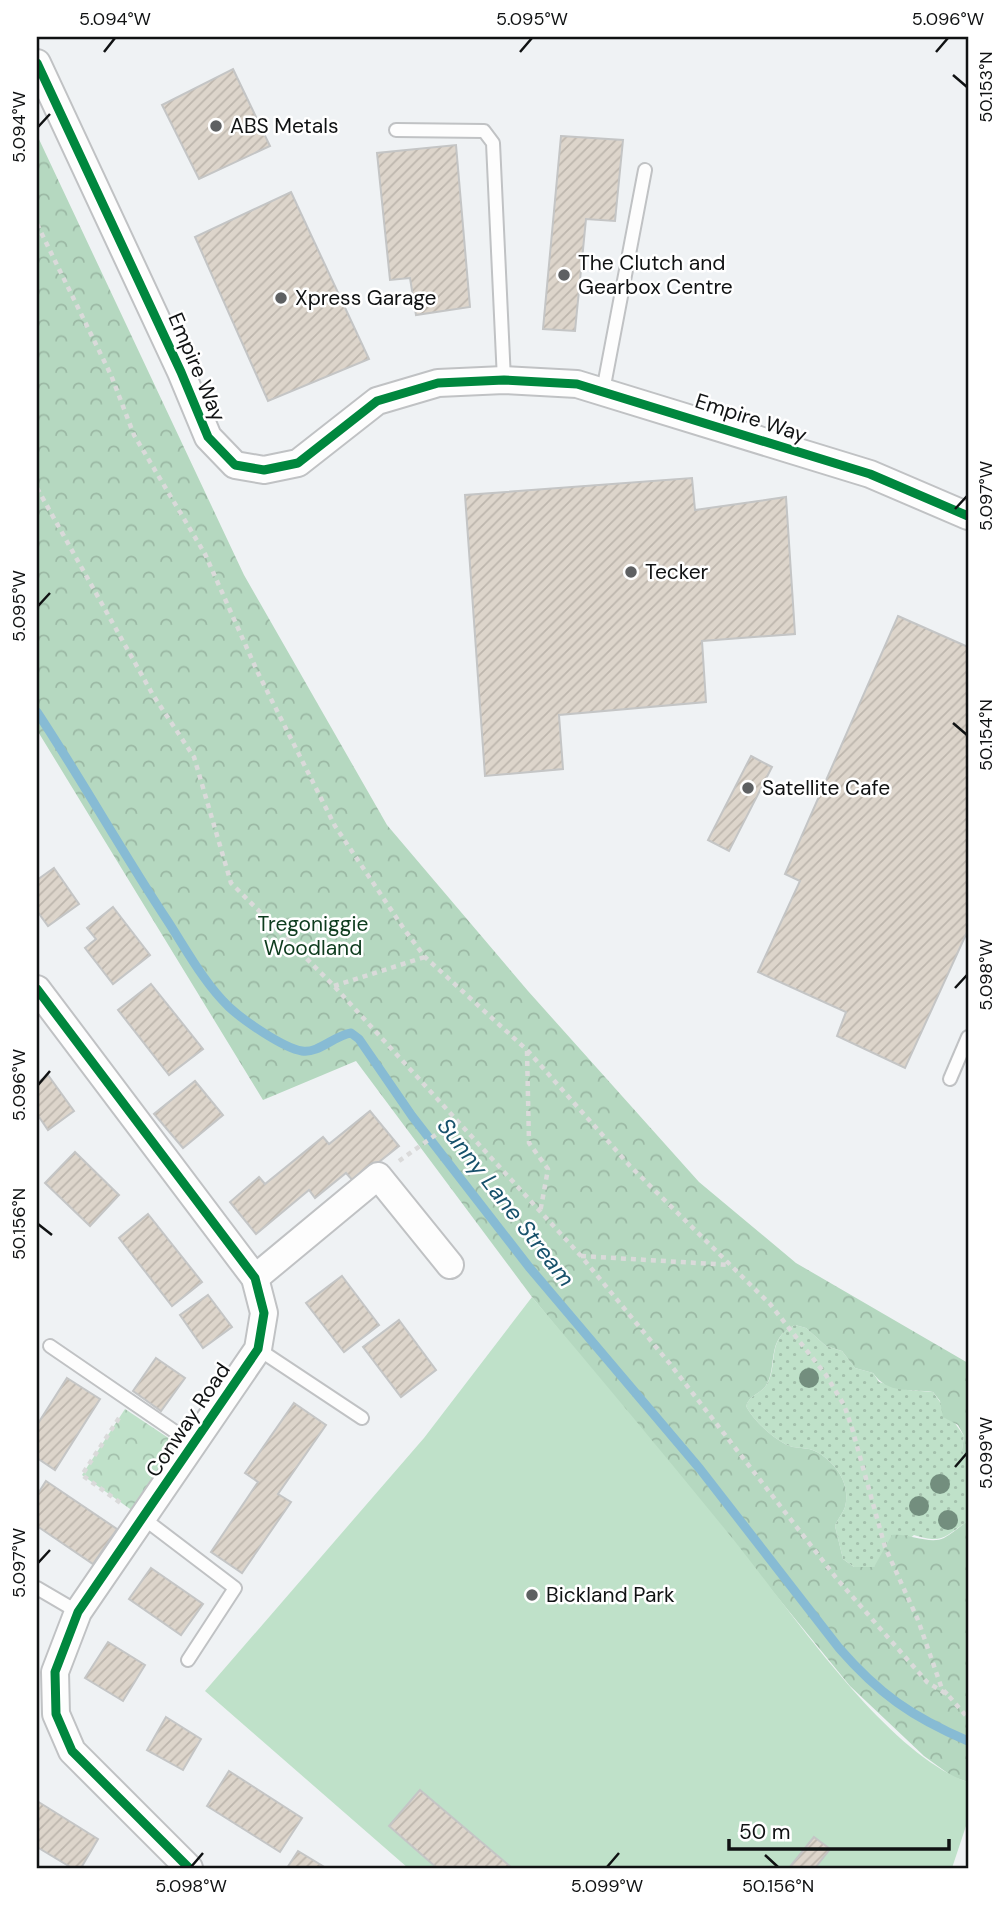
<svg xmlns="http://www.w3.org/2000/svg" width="1005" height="1905" font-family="'DM Sans',sans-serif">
	<defs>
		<pattern id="grass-dots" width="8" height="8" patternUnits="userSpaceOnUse" patternTransform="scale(1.75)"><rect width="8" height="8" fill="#bfe1c9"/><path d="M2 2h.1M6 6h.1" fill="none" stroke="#a3c0ac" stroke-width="1.8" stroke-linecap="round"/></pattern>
		<pattern id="forest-crowns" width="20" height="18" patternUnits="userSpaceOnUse" patternTransform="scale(1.75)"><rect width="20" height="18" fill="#b5d8c0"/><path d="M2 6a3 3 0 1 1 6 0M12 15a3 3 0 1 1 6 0" fill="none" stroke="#9bb8a4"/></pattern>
		<pattern id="park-crowns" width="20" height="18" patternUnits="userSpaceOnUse" patternTransform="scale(1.75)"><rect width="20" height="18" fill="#bfe1c9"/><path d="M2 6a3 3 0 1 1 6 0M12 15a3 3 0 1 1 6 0" fill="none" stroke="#a3c0ac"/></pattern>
		<pattern id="building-hatch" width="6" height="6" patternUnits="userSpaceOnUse" patternTransform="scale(1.75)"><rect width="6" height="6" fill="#ddd5cb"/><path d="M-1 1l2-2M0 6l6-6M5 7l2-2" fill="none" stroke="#bdb6ad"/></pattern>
	</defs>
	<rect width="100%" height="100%" fill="#eff2f4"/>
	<!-- grass -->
	<path fill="url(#grass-dots)" d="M795,1325L806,1328L826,1346L842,1351L855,1368L873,1373L879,1382L908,1390L933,1392L964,1436L962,1450L968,1463V1521C944,1537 943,1544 914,1535L874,1567H854L843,1559L835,1526C837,1520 843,1513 845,1507C851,1484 836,1463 817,1452C807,1446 795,1450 785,1444C771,1436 753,1420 746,1406C750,1395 758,1395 765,1387C780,1368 764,1339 795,1325Z"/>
	<!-- forest -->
	<path fill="url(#forest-crowns)" d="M37,135L244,575L387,825L528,991L699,1182L796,1263L968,1363V1463L962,1450L964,1436L958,1425L943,1417L940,1401L933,1392C910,1388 888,1395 873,1373L855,1368L842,1351L826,1346L806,1328L795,1325C764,1339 779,1368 765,1387C758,1395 750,1395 746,1406C753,1420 771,1436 785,1444C795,1450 807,1446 817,1452C836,1463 851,1484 845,1507C843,1513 837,1520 835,1526L843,1559L854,1567H874L892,1535C908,1533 930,1545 944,1538C952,1534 960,1526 968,1521V1782L953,1777L924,1756L850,1686L532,1297L356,1061L263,1100L37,730Z"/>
	<!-- park -->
	<polygon fill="url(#park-crowns)" points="125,1409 179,1445 133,1511 82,1475"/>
	<!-- pitch -->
	<path fill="#bfe1c9" d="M532,1297C600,1377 667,1458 733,1539C788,1607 886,1754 968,1782V1820L952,1868H408L205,1691L424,1438Z"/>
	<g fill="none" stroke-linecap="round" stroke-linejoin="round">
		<!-- stream -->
		<path stroke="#87bbd4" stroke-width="9" d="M37,712C82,780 122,852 167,920C186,949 204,983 229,1007C243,1020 283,1048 302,1051C318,1054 335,1035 351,1033L359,1039L412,1116L529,1267L700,1469L839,1648C879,1694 912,1717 968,1741"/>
	</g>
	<!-- building -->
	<g fill="url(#building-hatch)" stroke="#c4c5c5" stroke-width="2">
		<polygon points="233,69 270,146 199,179 162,105"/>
		<polygon points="561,136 623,140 615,221 586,219 575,331 543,329"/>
		<polygon points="456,145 470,307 416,315 410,278 390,280 377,153"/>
		<polygon points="291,192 369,359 268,401 195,237"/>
		<polygon points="692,478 695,510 786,497 795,634 702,641 706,702 559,715 563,769 485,776 465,495"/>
		<polygon points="898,616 968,647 968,930 905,1068 837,1036 846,1012 758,972 800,881 785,874"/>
		<polygon points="751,756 772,767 729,851 708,840"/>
		<polygon points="54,868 79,904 48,926 37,911 37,880"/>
		<polygon points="113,907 150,955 113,984 85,948 96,939 87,928"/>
		<polygon points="151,984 203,1049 169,1075 118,1010"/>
		<polygon points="48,1075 74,1111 48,1130 37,1114 37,1083"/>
		<polygon points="195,1081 223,1115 183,1148 154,1114"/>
		<polygon points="370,1111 399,1146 354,1182 346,1173 315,1198 309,1190 256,1234 230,1202 259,1177 265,1184 323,1137 329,1144"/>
		<polygon points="75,1152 119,1195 90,1226 45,1183"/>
		<polygon points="148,1214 202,1282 172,1306 119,1238"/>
		<polygon points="342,1276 379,1325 344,1352 306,1303"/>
		<polygon points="208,1295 232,1327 203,1348 180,1315"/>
		<polygon points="399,1320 436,1370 401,1397 363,1347"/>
		<polygon points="156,1358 185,1378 161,1411 133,1391"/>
		<polygon points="67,1378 100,1399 55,1470 37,1458 37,1425"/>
		<polygon points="294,1403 326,1425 278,1494 291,1502 242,1573 211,1552 258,1482 245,1473"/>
		<polygon points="46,1481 117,1529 93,1564 37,1526 37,1495"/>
		<polygon points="151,1568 203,1604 181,1635 129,1599"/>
		<polygon points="108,1642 145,1665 123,1701 85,1678"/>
		<polygon points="166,1717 201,1739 183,1770 147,1750"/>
		<polygon points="229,1771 302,1818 280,1852 207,1806"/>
		<polygon points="420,1790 512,1868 437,1868 389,1826"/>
		<polygon points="37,1801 98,1839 81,1868 72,1868 37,1847"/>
		<polygon points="814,1837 830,1849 815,1868 789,1868"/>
		<polygon points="298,1851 326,1868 287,1868"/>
	</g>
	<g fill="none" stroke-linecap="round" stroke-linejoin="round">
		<defs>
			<g id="service">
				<polyline points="396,130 484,131 493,143 504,380"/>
				<polyline points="603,391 645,170"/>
				<polyline points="950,1079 968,1037"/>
				<polyline points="50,1346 193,1444"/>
				<polyline points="258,1349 362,1418"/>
				<polyline points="143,1518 235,1588 188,1660"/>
				<polyline points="37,1588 78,1612"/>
			</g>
			<g id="minor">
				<polyline points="37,63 181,372 208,437 235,465 264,470 298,463 377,401 438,383 504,380 577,384 870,474 968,516"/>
				<polyline points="37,989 255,1278 264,1313 258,1349 78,1612 55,1672 56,1714 72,1751 189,1868"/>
				<polyline points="255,1278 378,1176 450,1265"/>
			</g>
		</defs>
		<!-- service casing -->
		<use href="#service" stroke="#c0c2c4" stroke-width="16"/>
		<!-- minor casing -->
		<use href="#minor" stroke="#c0c2c4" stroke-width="30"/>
		<!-- path -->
		<g stroke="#dadada" stroke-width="4.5" stroke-dasharray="5 5" stroke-linecap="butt">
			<polyline points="37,224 111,375 134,435 205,554 258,673 335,826 404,929 425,957 527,1050 630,1166 770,1304 826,1375 844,1405 852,1428 885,1547 918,1620 942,1689 948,1695"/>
			<polyline points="37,488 153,695 194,757 231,883 334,986 581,1256 670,1364 837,1579 927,1682 948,1695 968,1718"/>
			<polyline points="334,986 425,957"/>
			<polyline points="527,1051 529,1143 548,1169 540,1213"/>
			<polyline points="399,1161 455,1121"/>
			<polyline points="581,1256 731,1265"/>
			<polyline points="119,1418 82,1475 122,1504"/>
		</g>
		<!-- service -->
		<use href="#service" stroke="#fdfdfd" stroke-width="12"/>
		<!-- minor -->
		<use href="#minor" stroke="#fdfdfd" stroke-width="26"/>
		<defs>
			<g id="cycleway">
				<polyline points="37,63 181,372 208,437 235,465 264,470 298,463 377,401 438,383 504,380 577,384 870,474 968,516"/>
				<polyline points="37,989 255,1278 264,1313 258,1349 78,1612 55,1672 56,1714 72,1751 189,1868"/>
			</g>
		</defs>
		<!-- cycleway casing -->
		<use href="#cycleway" stroke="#fff" stroke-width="13"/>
		<!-- cycleway -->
		<use href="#cycleway" stroke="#00873e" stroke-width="9"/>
	</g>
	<!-- trees -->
	<g fill="#738e7e">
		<circle cx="809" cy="1378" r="10"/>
		<circle cx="940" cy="1484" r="10"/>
		<circle cx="919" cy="1506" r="10"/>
		<circle cx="948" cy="1520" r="10"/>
	</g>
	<!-- ticks -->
	<path fill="none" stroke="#101213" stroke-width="2.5" d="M104,52L115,38M520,52L532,38M936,52L948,38M953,75L967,87M38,127L50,114M955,509L967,496M38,606L50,593M953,723L967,735M955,988L967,975M38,1085L50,1071M38,1224L52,1235M955,1467L967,1453M38,1563L50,1550M765,1855L778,1867M191,1867L203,1853M607,1867L619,1853"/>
	<!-- markers -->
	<g fill="#5e6062" stroke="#fff" stroke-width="2.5">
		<circle cx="216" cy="126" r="7"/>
		<circle cx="564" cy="275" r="7"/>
		<circle cx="281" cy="298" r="7"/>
		<circle cx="631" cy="572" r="7"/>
		<circle cx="748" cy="788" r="7"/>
		<circle cx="532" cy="1595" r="7"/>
	</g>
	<g text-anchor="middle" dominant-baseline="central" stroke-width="5" stroke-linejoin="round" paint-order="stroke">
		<!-- poi labels -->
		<g font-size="21" fill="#101213" stroke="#fff" text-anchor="start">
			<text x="230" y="126">ABS Metals</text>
			<text x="578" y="263">The Clutch and<tspan x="578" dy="24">Gearbox Centre</tspan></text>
			<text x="295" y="298">Xpress Garage</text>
			<text x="645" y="572">Tecker</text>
			<text x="762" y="788">Satellite Cafe</text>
			<text x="546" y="1595">Bickland Park</text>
		</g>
		<!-- street labels -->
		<g font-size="21" fill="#101213" stroke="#fff">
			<text transform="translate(197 367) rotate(67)">Empire Way</text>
			<text transform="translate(751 418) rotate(18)">Empire Way</text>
			<text transform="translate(188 1420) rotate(-56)">Conway Road</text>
		</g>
		<!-- park labels -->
		<g font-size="21" fill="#0e3c1e" stroke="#fff">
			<text x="313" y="924">Tregoniggie<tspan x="313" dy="24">Woodland</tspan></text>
		</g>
		<!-- water labels -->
		<g font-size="23" font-style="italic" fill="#17516b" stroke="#fff">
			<text transform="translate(506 1202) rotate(52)">Sunny Lane Stream</text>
		</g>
	</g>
	<!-- border -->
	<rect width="1005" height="1905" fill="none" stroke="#ffffff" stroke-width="77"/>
	<!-- scale -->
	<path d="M729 1839v10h220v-10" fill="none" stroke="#101213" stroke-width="3.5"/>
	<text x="739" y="1839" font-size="21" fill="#101213" stroke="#ffffff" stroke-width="5" paint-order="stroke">50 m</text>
	<rect x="38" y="38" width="929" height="1829" fill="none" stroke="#101213" stroke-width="2.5"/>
	<g font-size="18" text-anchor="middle" fill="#101213">
		<text x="115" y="25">5.094°W</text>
		<text x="532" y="25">5.095°W</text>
		<text x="948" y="25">5.096°W</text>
		<text transform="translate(986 87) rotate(-90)" y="6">50.153°N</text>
		<text transform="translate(19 127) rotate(-90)" y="6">5.094°W</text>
		<text transform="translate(986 496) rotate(-90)" y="6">5.097°W</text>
		<text transform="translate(19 606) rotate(-90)" y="6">5.095°W</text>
		<text transform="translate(986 735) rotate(-90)" y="6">50.154°N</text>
		<text transform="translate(986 975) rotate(-90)" y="6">5.098°W</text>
		<text transform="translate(19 1085) rotate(-90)" y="6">5.096°W</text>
		<text transform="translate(19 1224) rotate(-90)" y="6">50.156°N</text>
		<text transform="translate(986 1453) rotate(-90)" y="6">5.099°W</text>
		<text transform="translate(19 1563) rotate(-90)" y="6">5.097°W</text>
		<text x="191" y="1892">5.098°W</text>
		<text x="607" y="1892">5.099°W</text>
		<text x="778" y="1892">50.156°N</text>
	</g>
</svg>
